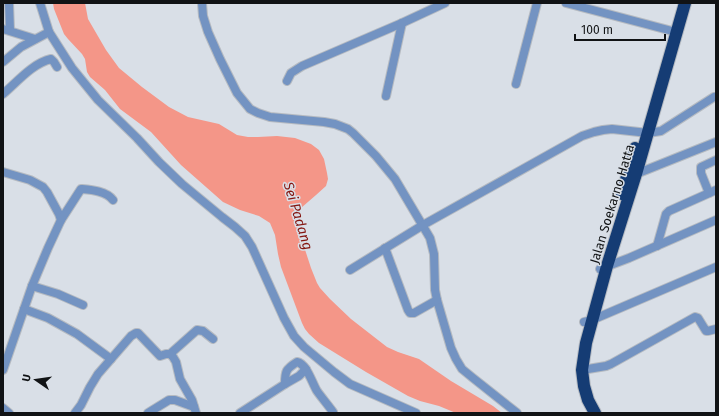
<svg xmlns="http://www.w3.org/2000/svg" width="719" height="416" font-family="'Fira Sans',sans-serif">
	<rect width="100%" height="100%" fill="#d9dfe7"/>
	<!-- water -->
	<polygon fill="#f49688" points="53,3 85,3 88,19 106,50 119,68 142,87 169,107 188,117 219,124 237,135 248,137 258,137 277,136 295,138 311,144 319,150 324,159 327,173 328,179 326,186 316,195 301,208 299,212 296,222 311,268 317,283 320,288 330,299 351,319 387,347 398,352 419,359 451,381 493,406 502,413 456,413 439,406 420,401 408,396 366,372 319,343 309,334 305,329 302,323 281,267 278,254 275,235 270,223 259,216 240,210 223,202 181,165 151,132 120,109 105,90 90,77 87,72 85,59 82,54 68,39 64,34 54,9"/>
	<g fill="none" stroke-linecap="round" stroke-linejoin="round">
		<defs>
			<g id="minor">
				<polyline points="9,3 10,30"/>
				<polyline points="202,3 203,16 208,32 220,59 237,93 250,109 258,113 270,117 324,122 335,124 348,129 353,133 376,156 395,179 430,238 434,254 435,290 437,300 451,348 456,359 462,369 473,378 517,413"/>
				<polyline points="566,3 676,32"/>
				<polyline points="3,29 35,39"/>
				<polyline points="49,32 72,68 98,100 137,138 159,162 182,184 222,217 235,227 245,236 252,247 284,318 294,336 304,347 334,372 350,384 416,413"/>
				<polyline points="3,62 21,47 49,32 40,3"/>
				<polyline points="287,81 291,73 302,66 402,23 445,3"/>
				<polyline points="516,84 537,3"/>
				<path d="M3,94C17,82 33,63 51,59L54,62L57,67"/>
				<polyline points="386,96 402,23"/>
				<polyline points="3,172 30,180 43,187 47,192 59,214 61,220 48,248 32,286 3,370"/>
				<polyline points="636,174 716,142"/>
				<polyline points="709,193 701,173 701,167 716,160"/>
				<path d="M61,220L81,189C92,190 106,191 113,200"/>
				<polyline points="657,246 666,214 669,211 716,190"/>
				<polyline points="385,248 408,310 410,313 414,313 437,300"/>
				<polyline points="600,269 629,258 716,220"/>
				<polyline points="350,270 423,225 582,136 594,132 603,130 612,129 648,133 661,131 714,97"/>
				<polyline points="32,286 58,294 83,305"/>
				<polyline points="24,309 48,318 77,334 111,359"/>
				<polyline points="584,322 592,320 716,267"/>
				<polyline points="170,354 197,330 203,331 213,339"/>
				<polyline points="582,370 606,366 611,364 695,317 698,318 706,331 708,331 716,329"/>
				<polyline points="285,384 299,376 306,369"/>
				<polyline points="3,408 9,413"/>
				<polyline points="75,413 81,405 90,387 98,374 131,336 136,333 138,333 160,356 166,354 170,354 173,357 176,362 180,379 192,400 196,413"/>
				<polyline points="148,413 169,400 175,400 194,407"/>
				<path d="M240,413L285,384C285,371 286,369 297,362C307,364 312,383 317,391C322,398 328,405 333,412"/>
			</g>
			<g id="highway">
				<polyline points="622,194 635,148"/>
				<polyline points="595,413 588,400 584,386 582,370 586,343 607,266 636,174 685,3"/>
			</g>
		</defs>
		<!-- minor casing -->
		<use href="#minor" stroke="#b5bac1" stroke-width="10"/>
		<!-- highway casing -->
		<use href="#highway" stroke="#b5bac1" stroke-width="14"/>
		<!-- minor -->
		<use href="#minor" stroke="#7393c2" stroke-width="8"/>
		<!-- highway -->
		<use href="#highway" stroke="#153c74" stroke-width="12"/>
	</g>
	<g text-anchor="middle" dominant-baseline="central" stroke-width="3" stroke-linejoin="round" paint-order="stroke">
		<!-- street labels -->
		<g font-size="13" fill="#111315" stroke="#d9dfe7">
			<text transform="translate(612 204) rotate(-73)">Jalan Soekarno Hatta</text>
		</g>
		<!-- water labels -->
		<g font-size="14" font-style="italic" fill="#841611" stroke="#d9dfe7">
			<text transform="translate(298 216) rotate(73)">Sei Padang</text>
		</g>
	</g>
	<!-- border -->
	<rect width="719" height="416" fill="none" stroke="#111315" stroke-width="8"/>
	<!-- north arrow -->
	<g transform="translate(36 380) rotate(283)" stroke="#d9dfe7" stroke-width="3" paint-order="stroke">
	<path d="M0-3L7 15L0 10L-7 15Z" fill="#111315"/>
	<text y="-6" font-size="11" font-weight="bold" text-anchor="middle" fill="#111315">U</text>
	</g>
	<!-- scale -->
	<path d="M575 34v6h90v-6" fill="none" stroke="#111315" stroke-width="2"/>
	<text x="581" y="34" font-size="12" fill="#111315" stroke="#d9dfe7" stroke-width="3" paint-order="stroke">100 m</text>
</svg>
